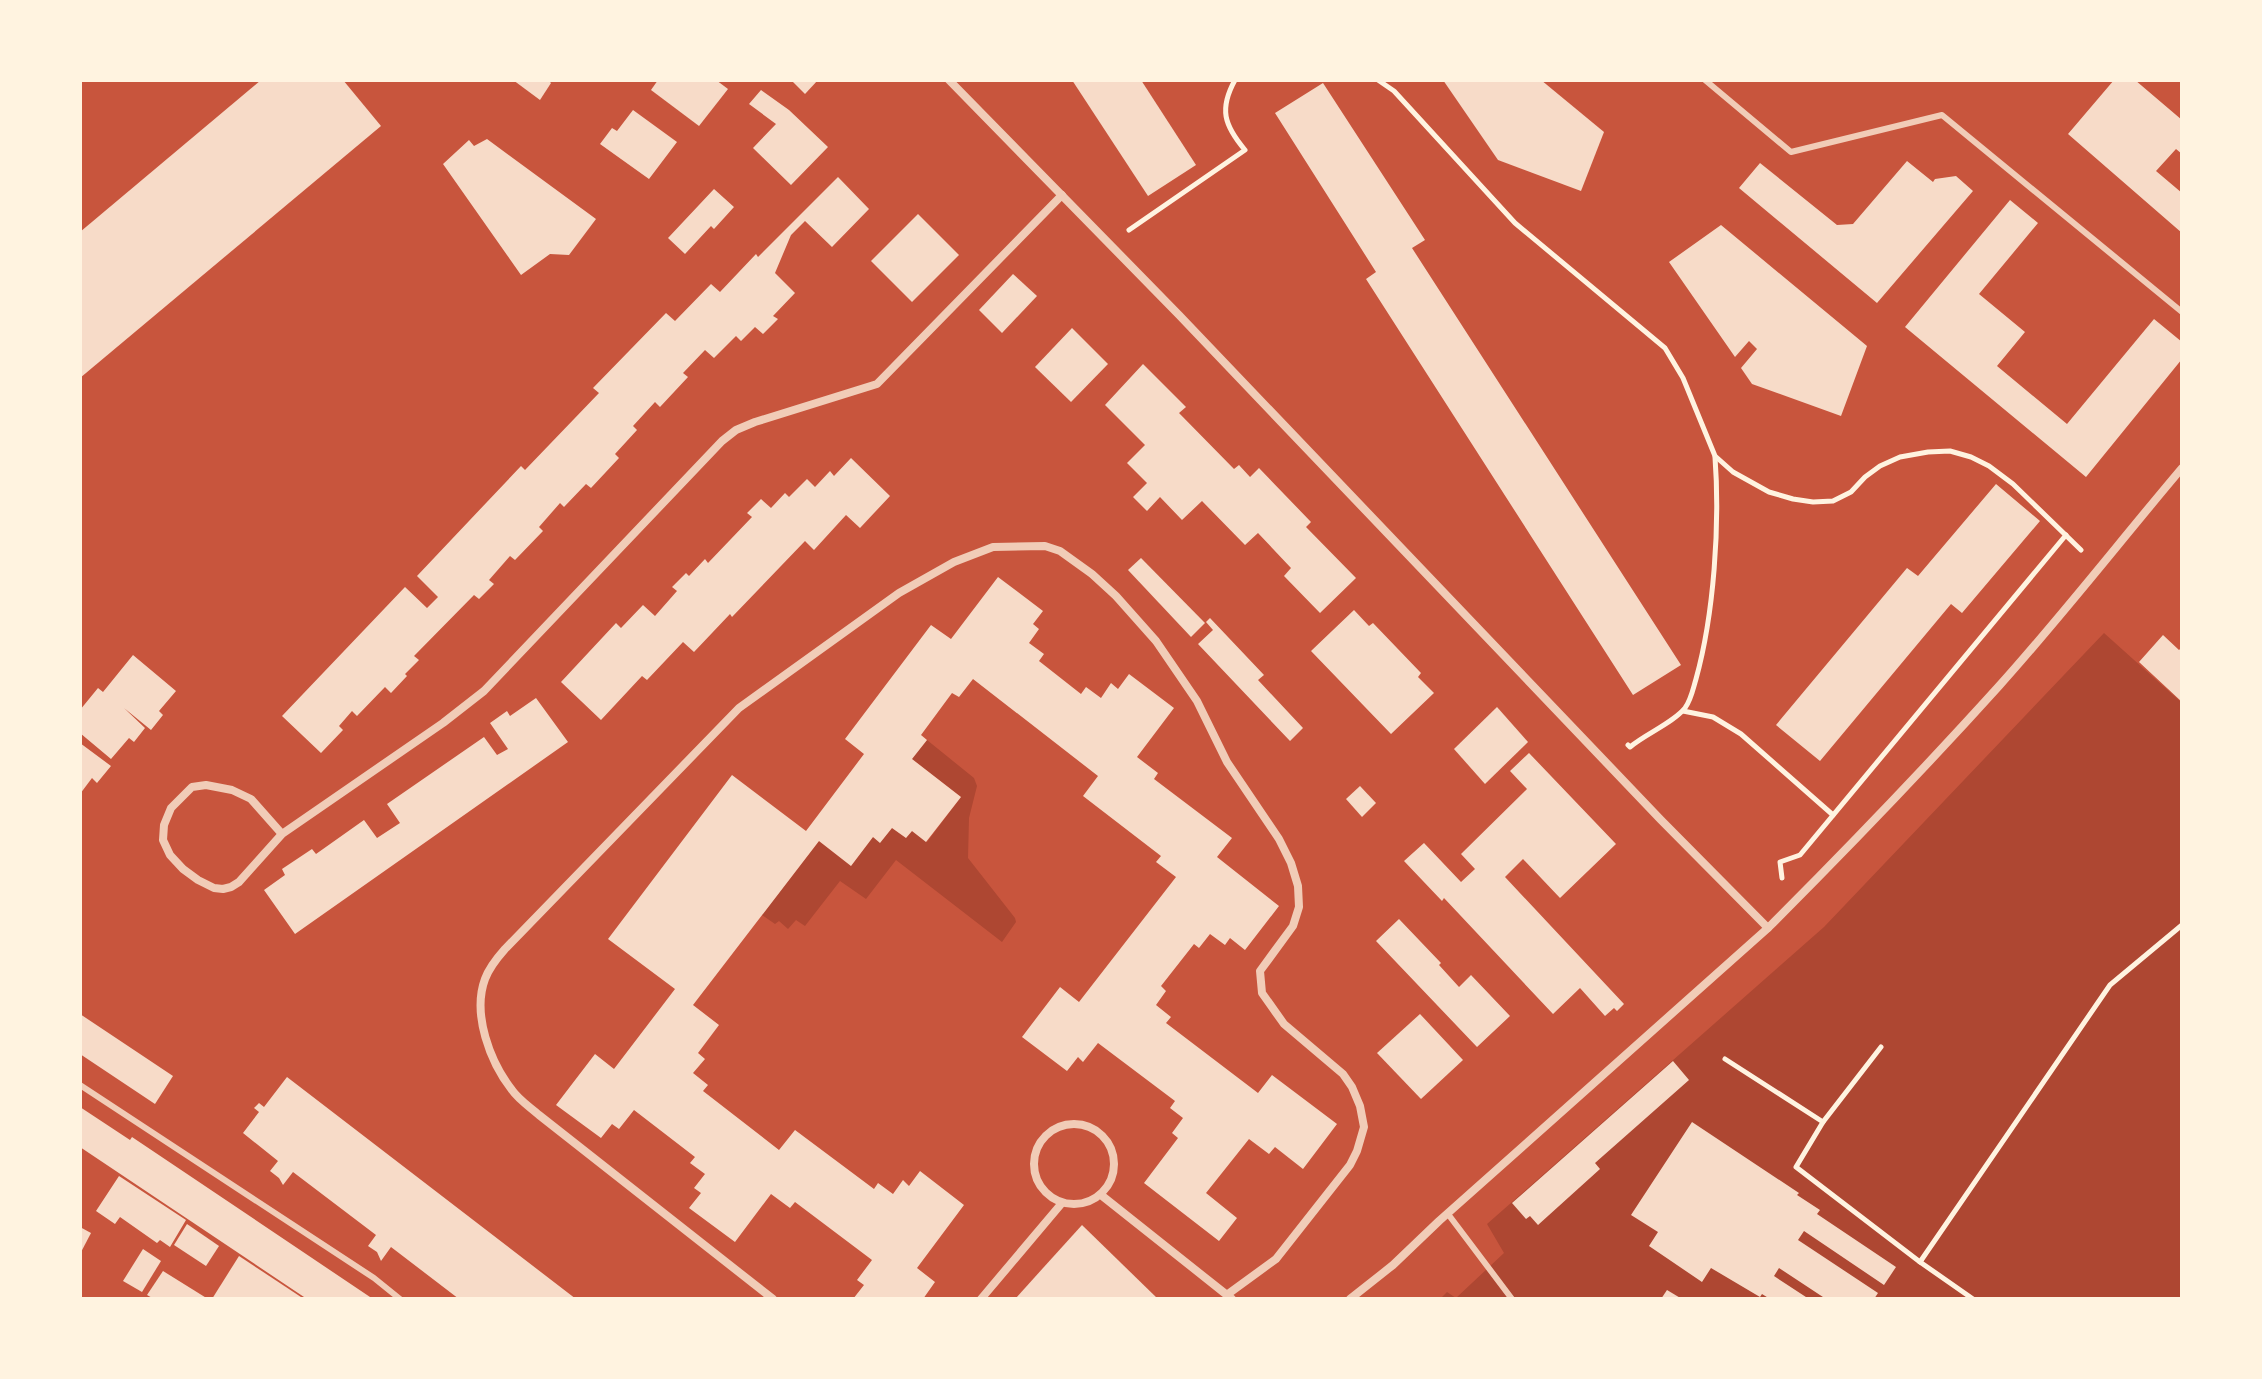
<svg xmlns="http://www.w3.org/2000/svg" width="2262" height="1379" font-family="'Times New Roman',serif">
	<rect width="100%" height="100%" fill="#c8553d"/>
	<!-- green -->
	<g fill="#ae4732">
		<polygon points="2104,633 2182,703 2182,1299 1440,1299 1447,1292 1456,1298 1504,1253 1487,1224 1824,927"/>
		<polygon points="927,740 974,778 977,786 969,818 968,858 1015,918 1016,922 1002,942 896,860 866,899 840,881 805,926 796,920 788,929 779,921 775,924 762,915 819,841 851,866 873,837 880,842 892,828 906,838 912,831 927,842 961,797 912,759"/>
	</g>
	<!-- building -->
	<g fill="#f7dbc8">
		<polygon points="261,80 343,80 381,126 80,378 80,232"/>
		<polygon points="513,80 548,80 551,83 540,100"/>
		<polygon points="658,80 716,80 728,89 699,126 651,90"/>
		<polygon points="791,80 818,80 805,94"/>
		<polygon points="1072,80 1141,80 1196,165 1148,196"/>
		<polygon points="1443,80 1541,80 1604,132 1581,191 1498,160"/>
		<polygon points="2114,80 2135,80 2182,120 2182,154 2176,149 2156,171 2182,193 2182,233 2068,134"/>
		<polygon points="1323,83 1425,240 1412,248 1681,665 1633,695 1366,279 1376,272 1275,113"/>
		<polygon points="761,90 789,110 828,147 791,185 753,148 776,124 749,104"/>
		<polygon points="633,110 677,142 649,179 600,144 612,128 617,131"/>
		<polygon points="487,139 596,219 569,255 550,254 521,275 443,164 469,140 474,146"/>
		<polygon points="1907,161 1933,182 1935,179 1956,176 1973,191 1877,303 1739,188 1760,163 1837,225 1853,224"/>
		<polygon points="838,177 869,209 832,247 805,221 791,235 775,273 795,293 773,316 778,319 763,334 755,327 741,341 736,336 714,358 705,350 683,373 688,377 660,407 655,402 633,426 637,430 615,454 619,458 591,488 586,484 564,507 560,503 539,527 543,531 515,560 510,556 489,580 494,584 479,599 474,595 414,656 419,660 405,674 407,676 391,693 385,687 357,716 352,711 339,726 343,730 321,753 282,716 405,587 427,608 438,597 417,576 521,466 525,470 599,393 593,388 666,313 675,321 711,284 720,292 756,254 758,257"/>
		<polygon points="714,189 734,207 714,229 711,226 685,254 668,238"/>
		<polygon points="2010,200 2038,223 1979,294 2025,332 1997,366 2067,424 2154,319 2182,342 2182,359 2086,477 1905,327"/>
		<polygon points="918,214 959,255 912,302 871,261"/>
		<polygon points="1721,225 1867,346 1841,416 1752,384 1741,368 1757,349 1749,341 1735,357 1669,262"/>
		<polygon points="1013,274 1037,296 1002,333 979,310"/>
		<polygon points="1072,328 1108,364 1071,402 1035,367"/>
		<polygon points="1143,364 1186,407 1179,413 1234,469 1239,465 1250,477 1259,468 1311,522 1306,527 1356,578 1320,613 1284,576 1291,568 1258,533 1245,545 1202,501 1182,520 1160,497 1147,511 1133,497 1147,483 1127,463 1145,445 1105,405"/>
		<polygon points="851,458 890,496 860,528 846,515 814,550 805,541 732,617 730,614 694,652 683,642 647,680 642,676 601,720 561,682 616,623 621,628 643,605 655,616 677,591 672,587 686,573 689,576 705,559 708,563 752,517 747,513 761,499 771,508 785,493 789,497 807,479 815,487 830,471 834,476"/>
		<polygon points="1996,484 2040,521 1962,613 1951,604 1820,761 1776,725 1907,568 1918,576"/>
		<polygon points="1141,558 1205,623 1191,637 1128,570"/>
		<polygon points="998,577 1043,611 1033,624 1039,629 1029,643 1044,654 1039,661 1081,694 1086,687 1101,698 1111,683 1118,689 1129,674 1174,708 1137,757 1158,773 1154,779 1232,838 1217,857 1279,906 1245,950 1230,938 1225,945 1210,934 1199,948 1194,944 1161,986 1166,991 1156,1005 1171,1017 1166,1023 1258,1093 1272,1075 1337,1124 1303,1169 1275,1147 1269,1154 1249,1139 1206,1193 1237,1218 1219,1241 1144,1183 1178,1138 1172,1133 1183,1118 1170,1108 1175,1101 1098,1043 1083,1062 1078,1057 1067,1071 1022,1037 1060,987 1079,1002 1176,877 1156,862 1161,856 1083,796 1098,776 973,679 959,697 952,693 921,735 927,740 912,759 961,797 926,842 912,831 906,838 892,828 880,843 873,837 851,866 819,841 693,1005 719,1025 698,1053 705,1059 693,1073 708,1085 703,1091 779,1150 795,1130 874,1189 878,1183 893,1194 903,1180 909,1186 920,1171 964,1205 917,1268 935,1282 923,1299 853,1299 864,1285 857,1280 872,1260 795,1202 790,1208 771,1194 735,1242 689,1208 701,1193 694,1188 705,1174 690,1163 695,1157 634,1110 619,1129 612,1124 601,1138 556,1105 595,1054 614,1069 675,989 608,939 732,775 806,831 864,754 845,739 931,625 951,639"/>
		<polygon points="1354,610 1369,626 1373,623 1421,673 1418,677 1434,693 1391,734 1311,651"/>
		<polygon points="1210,618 1264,675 1258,680 1303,728 1290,741 1198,644 1213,630 1206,622"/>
		<polygon points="2163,635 2179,650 2182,647 2182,702 2139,662"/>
		<polygon points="133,655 176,691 159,711 163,715 151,730 124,708 145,728 134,742 129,738 111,759 80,733 80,710 98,688 103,692"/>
		<polygon points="536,698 568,742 295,934 264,890 285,875 282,869 312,849 316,854 364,820 377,838 400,823 387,804 484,737 497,755 508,749 490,723 507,711 510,716"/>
		<polygon points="1497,707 1528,742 1485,784 1454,749"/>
		<polygon points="80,743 111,766 97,783 92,778 80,794"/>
		<polygon points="1529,753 1616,844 1560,898 1523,859 1505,877 1624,1004 1617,1011 1614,1008 1605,1016 1580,988 1553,1014 1444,898 1442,901 1404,861 1424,843 1461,882 1475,869 1461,854 1527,789 1510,771"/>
		<polygon points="1360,786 1376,803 1362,817 1346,799"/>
		<polygon points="1399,919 1441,963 1439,965 1459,987 1471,975 1510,1016 1477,1047 1376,941"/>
		<polygon points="80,1014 173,1076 155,1104 80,1054"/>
		<polygon points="1420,1014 1463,1060 1421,1099 1377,1053"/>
		<polygon points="1673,1061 1689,1080 1595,1163 1600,1169 1538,1225 1530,1216 1526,1219 1512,1203"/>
		<polygon points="287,1077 576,1299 459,1299 391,1247 381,1261 377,1252 368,1246 376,1235 293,1172 283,1185 279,1178 270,1171 278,1161 243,1133 259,1112 254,1108 259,1103 264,1107"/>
		<polygon points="80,1107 130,1140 132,1137 373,1299 307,1299 80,1147"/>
		<polygon points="1692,1122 1799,1193 1797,1195 1820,1210 1817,1214 1896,1267 1884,1285 1804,1231 1798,1240 1878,1293 1874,1299 1826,1299 1779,1268 1774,1276 1809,1299 1770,1299 1762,1294 1760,1297 1711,1268 1702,1282 1649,1246 1658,1232 1631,1215"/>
		<polygon points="119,1176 186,1220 170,1247 160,1240 157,1243 120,1217 115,1224 96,1211"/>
		<polygon points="187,1224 219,1246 206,1266 174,1245"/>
		<polygon points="1082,1225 1158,1299 1015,1299"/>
		<polygon points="80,1227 91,1233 80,1254"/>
		<polygon points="143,1249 161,1261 142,1292 123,1281"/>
		<polygon points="239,1256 304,1299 212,1299"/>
		<polygon points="163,1271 208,1299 154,1299 147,1295"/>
		<polygon points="1667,1290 1682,1299 1661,1299"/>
	</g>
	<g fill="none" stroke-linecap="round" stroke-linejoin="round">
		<!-- path -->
		<g stroke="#fff3e0" stroke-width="5">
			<polyline points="1378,80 1394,91 1515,223 1665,348 1683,378 1715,456 1733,472 1769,492 1793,499 1813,502 1833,501 1851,492 1865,477 1880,466 1900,457 1928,452 1950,451 1971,457 1989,466 2013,484 2081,550"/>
			<path d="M1129,230L1245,150C1224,125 1219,109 1235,80"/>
			<polyline points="1683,711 1713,717 1741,734 1833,815"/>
			<path d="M1628,745L1630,747C1645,734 1673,723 1685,708C1691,700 1693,689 1696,679C1714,614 1720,525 1715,457"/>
			<polyline points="1782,878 1780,862 1800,855 2066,535"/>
			<polyline points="1881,1047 1823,1122 1796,1167 1920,1262 1973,1299"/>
			<polyline points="1725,1059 1823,1122"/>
			<polyline points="1920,1262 2110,985 2182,925"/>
		</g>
		<!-- service -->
		<g stroke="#f1ccb7" stroke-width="6">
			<polyline points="1705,80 1791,152 1942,115 2182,312"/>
			<polyline points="80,1085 374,1278 400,1299"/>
			<polyline points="1448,1214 1512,1299"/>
		</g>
		<!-- minor -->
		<g stroke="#f1ccb7" stroke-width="8">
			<polyline points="949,80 1179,315 1661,820 1768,928"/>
			<polyline points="282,834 251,799 232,790 206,785 192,787 171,808 164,825 163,840 170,855 183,869 198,880 214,888 223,889 231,887 239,882 282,834 443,723 484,691 722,441 736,430 755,422 877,384 1062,195"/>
			<circle cx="1074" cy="1164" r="40"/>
			<polyline points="1101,1195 1232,1299"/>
			<path d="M773,1299L539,1115C530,1107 519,1100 512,1090C490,1062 472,1014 485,979C489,968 497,958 505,949L739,708L899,593L954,562L993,547L1045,546L1060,551L1092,574L1116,596L1156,641L1197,701L1227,762L1279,839L1291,863L1298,886L1299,907L1293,926L1260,971L1262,993L1284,1024L1343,1074L1352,1087L1360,1106L1364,1127L1357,1151L1350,1165L1276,1259L1228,1294"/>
			<polyline points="981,1299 1062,1203"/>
			<path d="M1350,1299L1393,1265L1439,1221L1768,928C1847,849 1924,769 1999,686C2062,616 2121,540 2182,468"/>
		</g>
	</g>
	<!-- border -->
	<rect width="2262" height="1379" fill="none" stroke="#fff3e0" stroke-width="164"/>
</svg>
